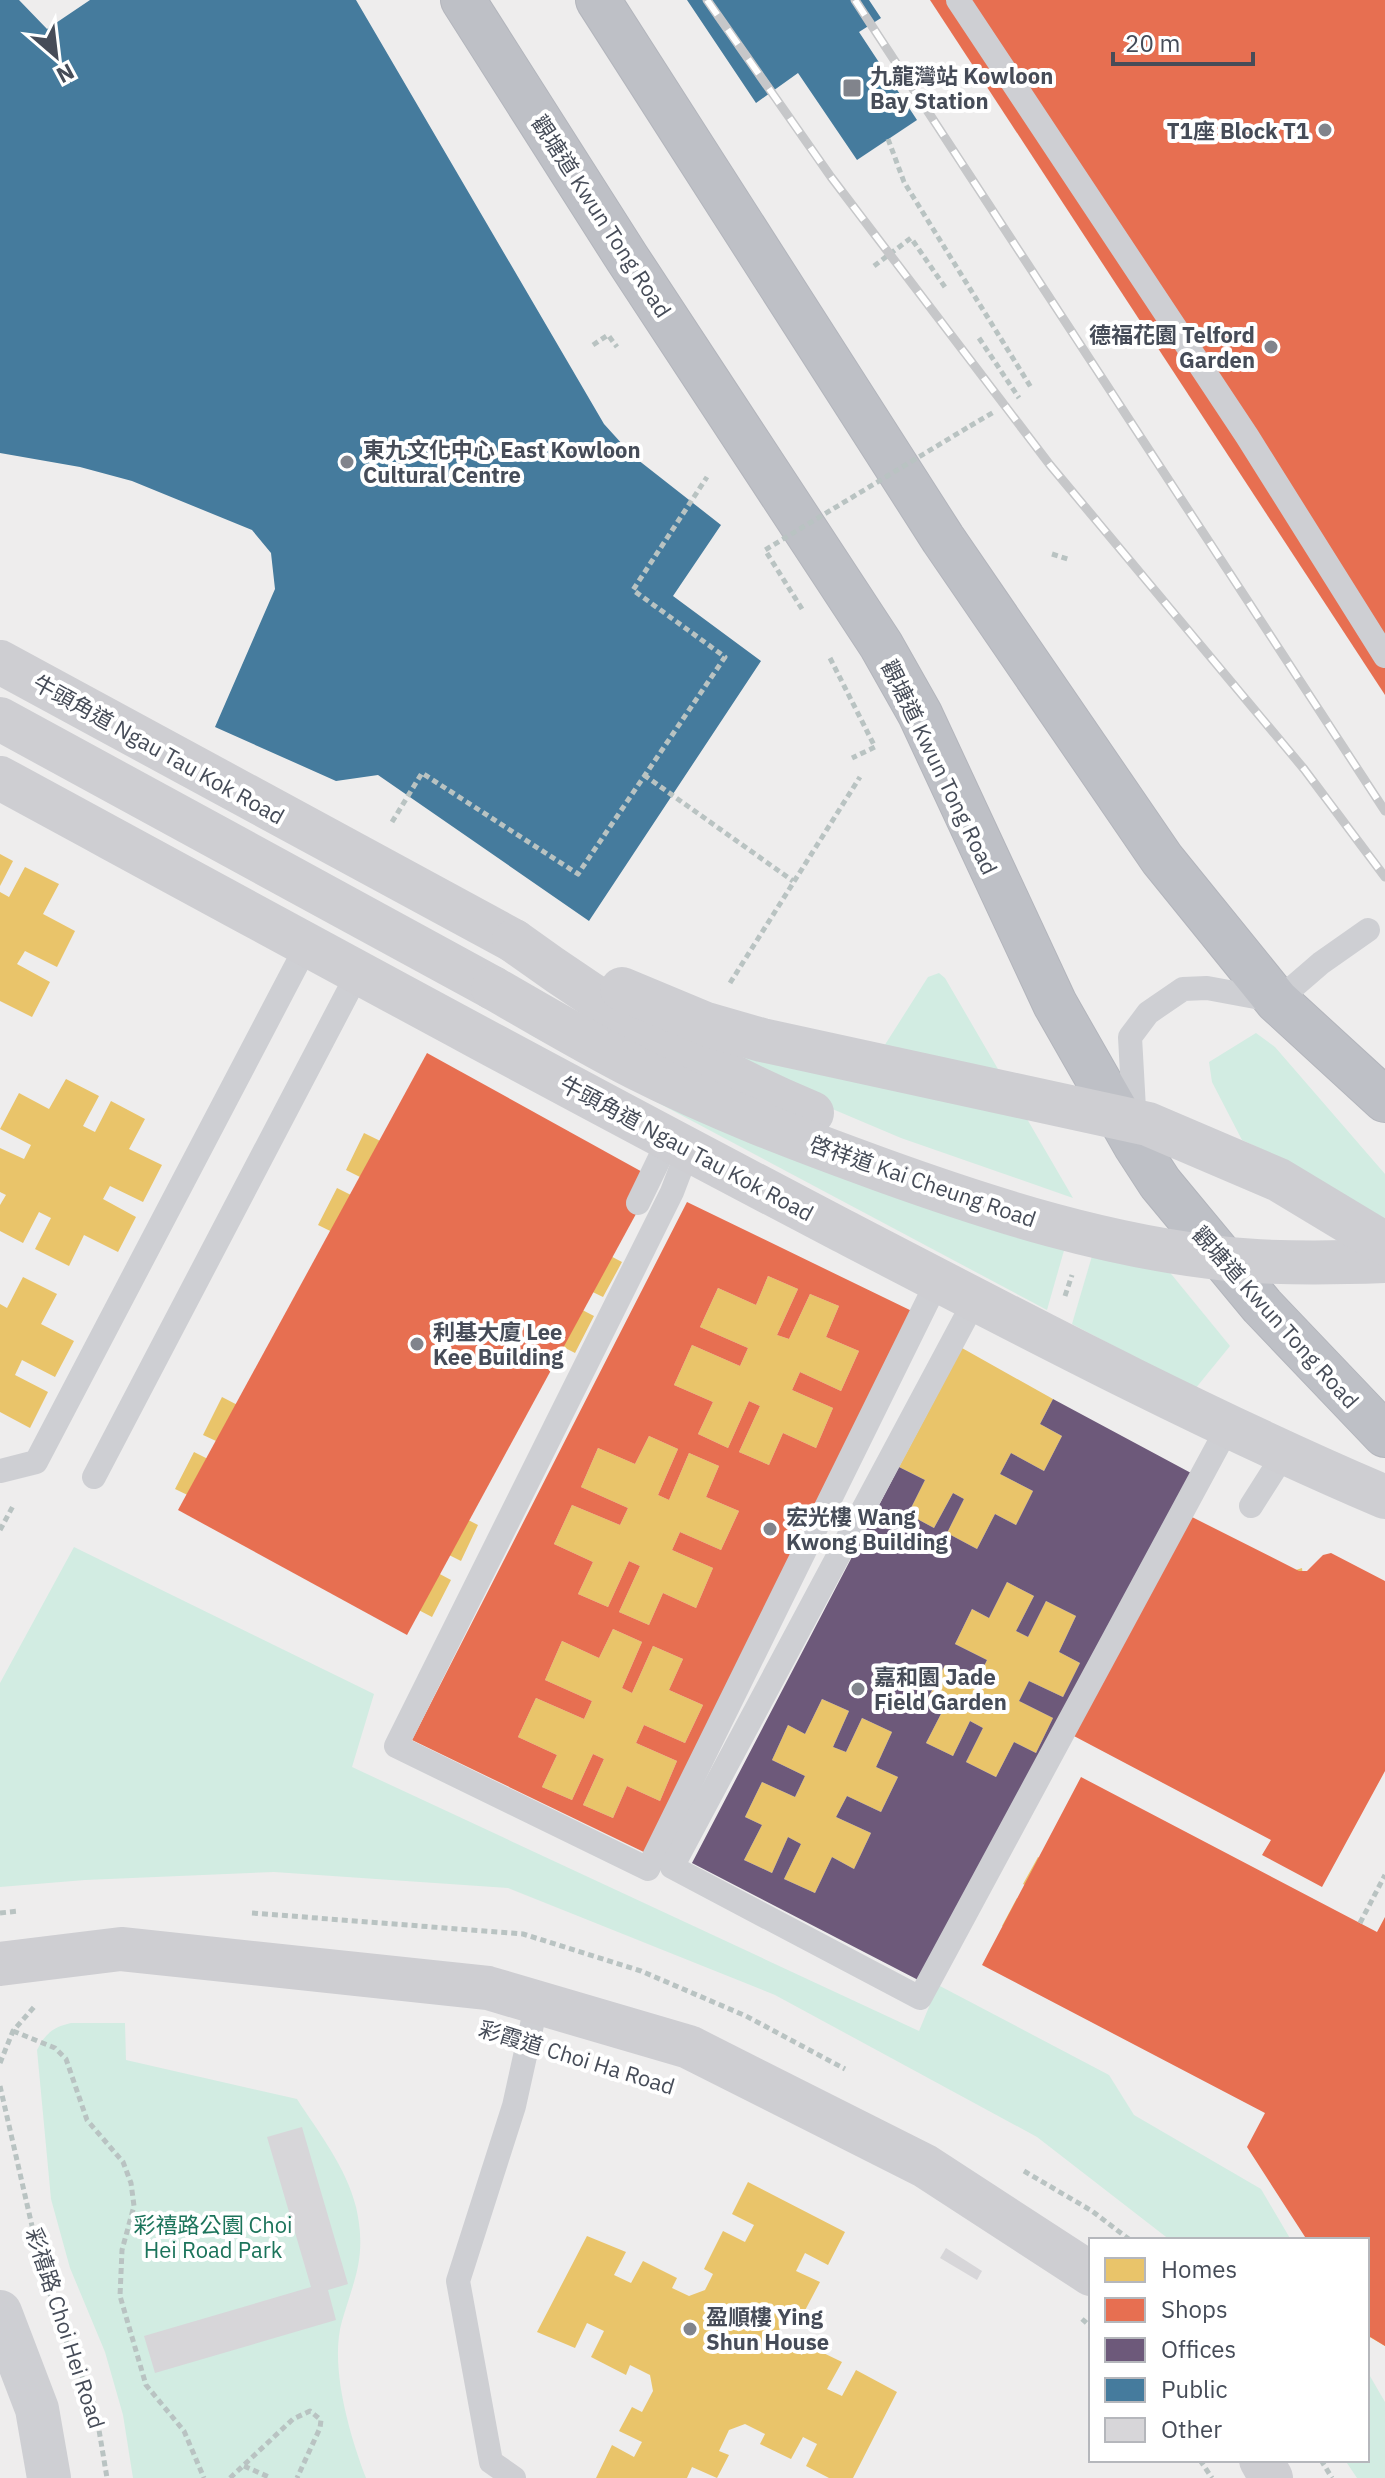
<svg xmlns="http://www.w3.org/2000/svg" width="1385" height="2478" font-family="'IBM Plex Sans','Noto Sans TC',sans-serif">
	<rect width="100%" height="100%" fill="#eeeded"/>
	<!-- green -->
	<g fill="#d2ece2">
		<polygon points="939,973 945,978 1073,1198 901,1138 721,1062 742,1023 881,1051 928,977"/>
		<polygon points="545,1004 1065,1247 1047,1310 529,1034"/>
		<polygon points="1256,1033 1275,1047 1385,1174 1385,1219 1289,1162 1242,1140 1212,1082 1209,1062"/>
		<polygon points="1102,1222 1136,1231 1230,1346 1195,1389 1072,1324"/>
		<polygon points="74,1547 374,1694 352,1767 919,2031 938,1985 1109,2075 1134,2115 1261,2189 1291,2240 1170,2240 1037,2137 775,1995 508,1888 274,1872 85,1880 0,1887 0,1683"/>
		<path d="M71,2023H125L126,2060L297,2099C319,2133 346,2167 356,2207C367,2256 355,2277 342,2321C329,2366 350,2436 366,2478H133L123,2415L105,2352L70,2268L51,2199L37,2050C45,2034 53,2027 71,2023Z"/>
		<polygon points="1367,2371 1385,2402 1385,2478 1357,2478 1345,2460 1367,2460"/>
	</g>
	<!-- homes -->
	<g fill="#e9c46a" fill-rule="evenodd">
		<polygon points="1311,31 1344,81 1359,71 1352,60 1377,43 1385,56 1385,133 1380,136 1385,143 1385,195 1373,203 1345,159 1337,165 1365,208 1329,230 1302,188 1289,195 1296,206 1267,225 1217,148 1245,129 1252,140 1265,131 1234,83 1269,60 1306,117 1314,112 1276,54"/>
		<polygon points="1378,227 1385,239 1385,384 1374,391 1325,314 1353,296 1360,307 1373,299 1342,249"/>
		<polygon points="0,854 13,861 0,886"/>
		<polygon points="25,867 59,884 43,914 75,931 57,967 25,951 17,964 50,982 32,1017 0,1001 0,892 9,897"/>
		<polygon points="66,1079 99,1096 83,1126 95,1132 111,1101 145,1119 129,1149 162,1165 143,1202 110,1186 103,1199 136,1217 118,1252 84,1235 69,1266 35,1249 51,1218 39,1212 23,1243 0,1231 0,1205 6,1195 0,1192 0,1148 24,1159 31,1145 0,1129 19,1093 49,1109"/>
		<polygon points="364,1133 411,1156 414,1148 452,1166 448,1174 492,1196 475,1232 449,1219 439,1238 465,1251 446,1289 401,1266 396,1274 360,1255 363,1247 318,1225 337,1188 361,1200 370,1182 346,1170"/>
		<polygon points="494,1197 534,1218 538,1210 575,1229 572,1236 622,1262 603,1297 572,1282 563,1300 594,1316 575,1353 524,1327 521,1336 483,1318 488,1309 447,1289 466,1252 485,1262 494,1244 475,1234"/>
		<polygon points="768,1276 798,1289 777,1335 789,1339 810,1294 839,1306 826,1337 859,1351 841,1391 800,1372 792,1390 833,1408 816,1448 783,1433 769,1465 739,1452 760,1406 749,1401 728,1448 698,1434 713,1402 674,1385 692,1345 740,1366 748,1348 700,1327 718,1288 756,1305"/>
		<polygon points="23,1277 57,1294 41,1324 74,1341 55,1377 22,1360 15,1375 48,1392 30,1428 0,1412 0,1304 7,1308"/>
		<polygon points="962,1348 1053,1399 1040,1424 1062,1436 1044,1471 1011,1453 1000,1474 1033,1491 1016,1525 995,1514 977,1549 947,1533 964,1499 953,1493 934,1528 908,1514 925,1480 899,1467"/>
		<path d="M222,1397L267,1420L272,1412L309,1431L305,1439L391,1481L395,1474L433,1493L429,1500L478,1525L461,1561L429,1545L421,1564L451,1580L432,1617L382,1591L378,1599L340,1581L344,1573L258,1530L254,1538L217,1519L221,1511L175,1489L194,1452L218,1464L227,1446L203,1435ZM306,1484L351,1508L342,1526L296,1502Z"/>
		<polygon points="649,1436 678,1449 658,1495 669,1500 689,1453 719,1466 706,1497 739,1511 721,1550 680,1532 672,1550 713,1568 696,1608 663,1593 649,1625 619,1612 640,1566 629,1561 608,1607 578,1594 593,1562 554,1544 572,1505 620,1525 628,1508 581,1487 598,1448 635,1464"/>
		<polygon points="1322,1561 1350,1576 1357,1567 1374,1582 1367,1593 1377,1598 1385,1582 1385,1701 1371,1694 1366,1703 1348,1689 1327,1683 1331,1672 1322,1667 1268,1671 1266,1682 1244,1678 1224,1683 1221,1672 1190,1672 1190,1647 1203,1646 1203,1637 1186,1637 1186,1627 1164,1627 1160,1583 1190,1582 1192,1571 1214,1576 1236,1570 1238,1582 1279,1581 1281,1575 1302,1568 1304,1587 1308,1586"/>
		<polygon points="1007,1582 1034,1596 1016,1631 1028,1637 1046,1601 1076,1616 1059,1652 1080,1663 1063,1697 1029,1681 1019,1701 1053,1718 1036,1753 1014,1742 996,1777 966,1762 983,1728 970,1721 953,1756 926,1743 944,1708 927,1700 945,1665 977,1681 987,1660 955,1644 972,1609 989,1618"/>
		<polygon points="613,1629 642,1642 622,1688 632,1693 653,1646 683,1659 669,1690 703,1705 685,1743 644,1725 636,1743 677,1761 660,1801 627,1786 613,1818 583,1805 604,1759 593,1754 572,1800 542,1787 557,1755 518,1737 536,1698 584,1719 592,1701 545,1680 562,1641 599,1658"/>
		<polygon points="822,1699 849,1711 833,1747 846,1752 862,1718 892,1732 876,1767 898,1777 881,1812 847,1796 836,1817 871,1833 854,1869 832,1857 815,1893 784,1879 801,1844 788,1837 772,1873 744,1860 762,1825 745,1817 762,1782 795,1797 805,1776 772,1760 788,1725 805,1734"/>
		<polygon points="1084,1849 1112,1864 1099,1888 1113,1896 1127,1870 1155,1885 1142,1911 1173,1928 1158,1955 1127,1938 1119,1952 1151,1968 1137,1996 1105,1979 1092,2005 1063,1990 1077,1965 1062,1957 1049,1983 1021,1969 1035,1943 1002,1926 1017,1898 1049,1915 1056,1901 1023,1884 1038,1857 1070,1874"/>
		<polygon points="1229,1932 1257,1947 1244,1973 1258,1980 1272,1954 1300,1969 1286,1994 1317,2011 1303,2038 1272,2022 1264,2036 1296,2053 1282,2080 1250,2063 1236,2089 1208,2074 1222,2049 1207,2042 1194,2067 1165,2052 1179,2026 1147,2010 1162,1982 1194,1999 1201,1985 1169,1968 1183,1941 1215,1958"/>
		<polygon points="1353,2090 1381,2105 1368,2130 1382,2138 1385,2132 1385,2227 1374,2221 1364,2240 1347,2240 1332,2232 1346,2206 1331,2199 1318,2225 1290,2210 1303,2185 1271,2168 1286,2140 1318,2157 1325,2143 1293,2126 1307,2099 1339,2116"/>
		<polygon points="748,2182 845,2232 828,2265 805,2253 796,2271 820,2282 801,2318 788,2311 779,2327 782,2344 802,2355 807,2345 842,2362 827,2389 842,2396 856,2370 897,2392 853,2478 829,2478 806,2466 817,2444 803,2437 791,2459 760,2444 765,2434 745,2424 729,2430 719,2451 729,2455 717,2478 692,2467 687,2478 596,2478 612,2445 634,2457 642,2442 619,2431 632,2407 642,2412 653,2391 650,2375 630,2365 626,2375 591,2357 604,2331 587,2323 575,2348 537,2332 587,2236 626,2252 614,2275 631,2283 643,2261 677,2278 672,2288 689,2296 705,2290 713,2274 704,2269 723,2231 745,2242 754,2225 732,2214"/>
		<polygon points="1382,2309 1385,2311 1385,2346 1368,2336"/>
	</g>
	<!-- shops -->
	<g fill="#e76f51" fill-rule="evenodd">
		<polygon points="930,0 1385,0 1385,695"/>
		<polygon points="427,1053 655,1179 407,1635 178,1510"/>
		<path d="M687,1202L916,1313L650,1855L412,1740ZM768,1276L798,1289L777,1335L789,1339L810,1294L839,1306L826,1337L859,1351L841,1391L800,1372L792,1390L833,1408L816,1448L783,1433L769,1465L739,1452L760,1406L749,1401L728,1448L698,1434L713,1402L674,1385L692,1345L740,1366L748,1348L700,1327L718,1288L756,1305ZM649,1436L678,1449L658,1495L669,1500L689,1453L719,1466L706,1497L739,1511L721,1550L680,1532L672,1550L713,1568L696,1608L663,1593L649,1625L619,1612L640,1566L629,1561L608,1607L578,1594L593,1562L554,1544L572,1505L620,1525L628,1508L581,1487L598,1448L635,1464ZM613,1629L642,1642L622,1688L632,1693L653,1646L683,1659L669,1690L703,1705L685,1743L644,1725L636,1743L677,1761L660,1801L627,1786L613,1818L583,1805L604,1759L593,1754L572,1800L542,1787L557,1755L518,1737L536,1698L584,1719L592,1701L545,1680L562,1641L599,1658Z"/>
		<polygon points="1192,1517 1299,1571 1307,1571 1323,1555 1331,1553 1385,1581 1385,1771 1322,1887 1262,1855 1271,1840 1072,1735"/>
		<polygon points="1081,1777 1377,1932 1385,1917 1385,2346 1367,2335 1367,2240 1307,2240 1247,2147 1265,2113 982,1965"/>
	</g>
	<!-- offices -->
	<path fill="#6d597a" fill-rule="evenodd" d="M1053,1399L1191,1473L924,1983L692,1863L899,1467L925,1480L908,1514L934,1528L953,1493L964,1499L947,1533L977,1549L995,1514L1016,1525L1033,1491L1000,1474L1011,1453L1044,1471L1062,1436L1040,1424ZM1007,1582L1034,1596L1016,1631L1028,1637L1046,1601L1076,1616L1059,1652L1080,1663L1063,1697L1029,1681L1019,1701L1053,1718L1036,1753L1014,1742L996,1777L966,1762L983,1728L970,1721L953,1756L926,1743L944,1708L927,1700L945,1665L977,1681L987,1660L955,1644L972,1609L989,1618ZM822,1699L849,1711L833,1747L846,1752L862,1718L892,1732L876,1767L898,1777L881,1812L847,1796L836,1817L871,1833L854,1869L832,1857L815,1893L784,1879L801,1844L788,1837L772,1873L744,1860L762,1825L745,1817L762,1782L795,1797L805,1776L772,1760L788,1725L805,1734Z"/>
	<!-- public -->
	<g fill="#457b9d">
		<polygon points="0,0 19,0 47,29 90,0 356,0 604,424 633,456 721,525 673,596 761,661 589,921 378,775 336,781 215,727 275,589 271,553 252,530 132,481 80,467 0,453"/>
		<polygon points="687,0 869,0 881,18 859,32 917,120 857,160 798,73 756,103"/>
	</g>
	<!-- building -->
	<g fill="#d7d6d9">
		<polygon points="302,2127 348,2284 328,2290 336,2320 155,2373 144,2336 311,2287 267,2137"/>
		<polygon points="946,2248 982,2271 977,2280 940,2258"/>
	</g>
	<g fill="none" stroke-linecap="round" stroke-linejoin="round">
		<defs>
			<g id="highway">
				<polyline points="463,0 627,258 881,645 920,714 1055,1004 1136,1146 1160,1183 1262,1306 1385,1435"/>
				<polyline points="598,0 943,539 1162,859 1277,1001 1385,1100"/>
			</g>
		</defs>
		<!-- highway casing -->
		<use href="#highway" stroke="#b3b5bc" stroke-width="46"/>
		<!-- path -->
		<g stroke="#b9c3c2" stroke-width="5" stroke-dasharray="6 4" stroke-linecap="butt">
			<polyline points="888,139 904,182 1032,389"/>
			<polyline points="874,266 911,238 947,290"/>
			<polyline points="979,338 1019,398"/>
			<polyline points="593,345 608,335 617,347"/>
			<polyline points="970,426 994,412"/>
			<polyline points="1052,554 1071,560"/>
			<polyline points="830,658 875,747 852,758"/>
			<polyline points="644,775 793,881"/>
			<polyline points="392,822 422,773 578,874 725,657 633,590 707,477"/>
			<polyline points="730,983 860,777"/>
			<polyline points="1065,1296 1072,1275"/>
			<polyline points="0,1530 13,1506"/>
			<polyline points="0,1913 19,1911"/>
			<polyline points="252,1913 523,1934 641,1971 746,2016 845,2069"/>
			<polyline points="1360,1923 1385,1875"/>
			<polyline points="13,2031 55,2048 66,2059 87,2120 123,2162 131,2183 134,2206 122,2250 120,2296 146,2385 184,2431 204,2478"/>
			<polyline points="0,2063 13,2031 34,2007"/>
			<polyline points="0,2086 43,2274 65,2338 95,2406 107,2478"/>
			<polyline points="1024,2171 1092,2211 1130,2240"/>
			<polyline points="1082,2319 1091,2327"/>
			<polyline points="1200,2460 1212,2478"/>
			<polyline points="1321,2460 1332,2478"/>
			<polyline points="244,2466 271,2478"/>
			<polyline points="230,2478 293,2419 310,2411 321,2420 320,2428 297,2478"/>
		</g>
		<!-- lane -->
		<g stroke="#cecfd3" stroke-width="24">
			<polyline points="958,0 1247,436 1385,656"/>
			<polyline points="1135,1127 1130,1037 1148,1013 1183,989 1207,988 1277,1001 1321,963 1368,930"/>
			<polyline points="688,1150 672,1192 396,1746 648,1869 938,1280"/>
			<polyline points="638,1203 669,1139"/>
			<polyline points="975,1300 672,1867 920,1998 1229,1425"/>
			<polyline points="0,1471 36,1462 307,945"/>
			<polyline points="94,1477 359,971"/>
			<polyline points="1251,1506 1284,1454"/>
			<polyline points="514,2478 491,2462 458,2281 514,2106 537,2002"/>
		</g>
		<!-- street -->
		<polyline stroke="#cecfd3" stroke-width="44" points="0,2312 37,2409 49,2478"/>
		<!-- secondary -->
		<g stroke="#ceced2" stroke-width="44">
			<polyline points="0,662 514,941"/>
			<polyline points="0,719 493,988"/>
			<path d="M0,778C280,930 560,1083 843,1231C1022,1324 1200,1418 1385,1497"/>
			<polyline points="0,1964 121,1949 488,1988 689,2047 925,2166 1091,2274"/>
			<polyline points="1261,2460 1271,2478"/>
		</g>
		<!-- highway -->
		<use href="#highway" stroke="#bec0c6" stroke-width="44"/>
		<defs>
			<g id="rail">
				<polyline points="707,0 831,177 1050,465 1304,769 1385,877"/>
				<polyline points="855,0 1385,811"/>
			</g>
		</defs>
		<!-- rail casing -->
		<use href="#rail" stroke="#c6c7c9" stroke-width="9"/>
		<!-- rail -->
		<use href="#rail" stroke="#fff" stroke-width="6" stroke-dasharray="18" stroke-linecap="butt"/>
		<!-- path-bridge -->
		<polyline stroke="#b9c3c2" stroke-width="5" stroke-dasharray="6 4" stroke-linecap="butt" points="802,609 765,550 970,426"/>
		<!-- secondary-bridge -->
		<g stroke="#ceced2" stroke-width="44">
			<path d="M514,941C607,1009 706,1069 812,1113"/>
			<path d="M493,988C540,1015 587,1043 636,1068C715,1108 799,1140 882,1170C993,1210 1109,1247 1228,1259C1280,1264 1332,1263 1385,1261"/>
			<polyline points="622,989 706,1024 762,1040 1148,1124 1279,1180 1385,1244"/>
		</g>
	</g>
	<!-- markers -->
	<g fill="#81848c" stroke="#fff" stroke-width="3">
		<rect x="842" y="78" width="20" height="20" rx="4"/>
		<circle cx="1325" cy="130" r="8"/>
		<circle cx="1271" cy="347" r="8"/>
		<circle cx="347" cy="462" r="8"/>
		<circle cx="417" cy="1344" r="8"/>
		<circle cx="770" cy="1529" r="8"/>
		<circle cx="858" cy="1689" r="8"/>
		<circle cx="690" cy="2329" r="8"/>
	</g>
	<g text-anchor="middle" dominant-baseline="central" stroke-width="8" stroke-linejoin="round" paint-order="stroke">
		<!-- poi labels -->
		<g font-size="22" font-weight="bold" fill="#464c58" stroke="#fff" text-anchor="start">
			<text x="870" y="75">九龍灣站 Kowloon<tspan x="870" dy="25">Bay Station</tspan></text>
			<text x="1309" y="130" text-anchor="end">T1座 Block T1</text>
			<text x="1255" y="334" text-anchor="end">德福花園 Telford<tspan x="1255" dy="25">Garden</tspan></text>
			<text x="363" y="449">東九文化中心 East Kowloon<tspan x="363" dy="25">Cultural Centre</tspan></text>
			<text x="433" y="1331">利基大廈 Lee<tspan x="433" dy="25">Kee Building</tspan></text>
			<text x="786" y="1516">宏光樓 Wang<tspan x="786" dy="25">Kwong Building</tspan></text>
			<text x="874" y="1676">嘉和園 Jade<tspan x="874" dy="25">Field Garden</tspan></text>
			<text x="706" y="2316">盈順樓 Ying<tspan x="706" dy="25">Shun House</tspan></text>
		</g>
		<!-- street labels -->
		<g font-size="22" fill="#464c58" stroke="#fff">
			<text transform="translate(602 216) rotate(57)">觀塘道 Kwun Tong Road</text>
			<text transform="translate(159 749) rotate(29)">牛頭角道 Ngau Tau Kok Road</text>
			<text transform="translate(940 767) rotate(64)">觀塘道 Kwun Tong Road</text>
			<text transform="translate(687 1148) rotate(28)">牛頭角道 Ngau Tau Kok Road</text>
			<text transform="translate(923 1181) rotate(19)">啓祥道 Kai Cheung Road</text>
			<text transform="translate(1276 1317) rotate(48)">觀塘道 Kwun Tong Road</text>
			<text transform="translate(577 2057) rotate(17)">彩霞道 Choi Ha Road</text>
			<text transform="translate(66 2328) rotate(72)">彩禧路 Choi Hei Road</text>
		</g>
		<!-- park labels -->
		<g font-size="22" fill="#1c745b" stroke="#fff">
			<text x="213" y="2224">彩禧路公園 Choi<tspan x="213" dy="25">Hei Road Park</tspan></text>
		</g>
	</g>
	<!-- legend -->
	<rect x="1089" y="2238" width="280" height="224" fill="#ffffff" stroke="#b5b7bc" stroke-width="2"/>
	<rect x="1105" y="2258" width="40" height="24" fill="#e9c46a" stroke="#b5b7bc" stroke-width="2"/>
	<text x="1161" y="2278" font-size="24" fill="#464c58">Homes</text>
	<rect x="1105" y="2298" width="40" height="24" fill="#e76f51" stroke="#b5b7bc" stroke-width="2"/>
	<text x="1161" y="2318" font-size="24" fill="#464c58">Shops</text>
	<rect x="1105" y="2338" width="40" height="24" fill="#6d597a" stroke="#b5b7bc" stroke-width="2"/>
	<text x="1161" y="2358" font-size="24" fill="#464c58">Offices</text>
	<rect x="1105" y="2378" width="40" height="24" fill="#457b9d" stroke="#b5b7bc" stroke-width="2"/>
	<text x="1161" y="2398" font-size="24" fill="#464c58">Public</text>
	<rect x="1105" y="2418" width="40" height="24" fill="#d7d6d9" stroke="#b5b7bc" stroke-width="2"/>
	<text x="1161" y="2438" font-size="24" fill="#464c58">Other</text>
	<!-- north arrow -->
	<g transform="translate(56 56) rotate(152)" stroke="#ffffff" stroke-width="6" paint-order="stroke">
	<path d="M0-6L14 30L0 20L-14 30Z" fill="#464c58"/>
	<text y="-12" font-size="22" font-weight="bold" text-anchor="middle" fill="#464c58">N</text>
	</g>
	<!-- scale -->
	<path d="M1113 52v12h140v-12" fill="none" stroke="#464c58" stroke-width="4"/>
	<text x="1125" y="52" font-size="24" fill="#464c58" stroke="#ffffff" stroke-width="6" paint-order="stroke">20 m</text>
</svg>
